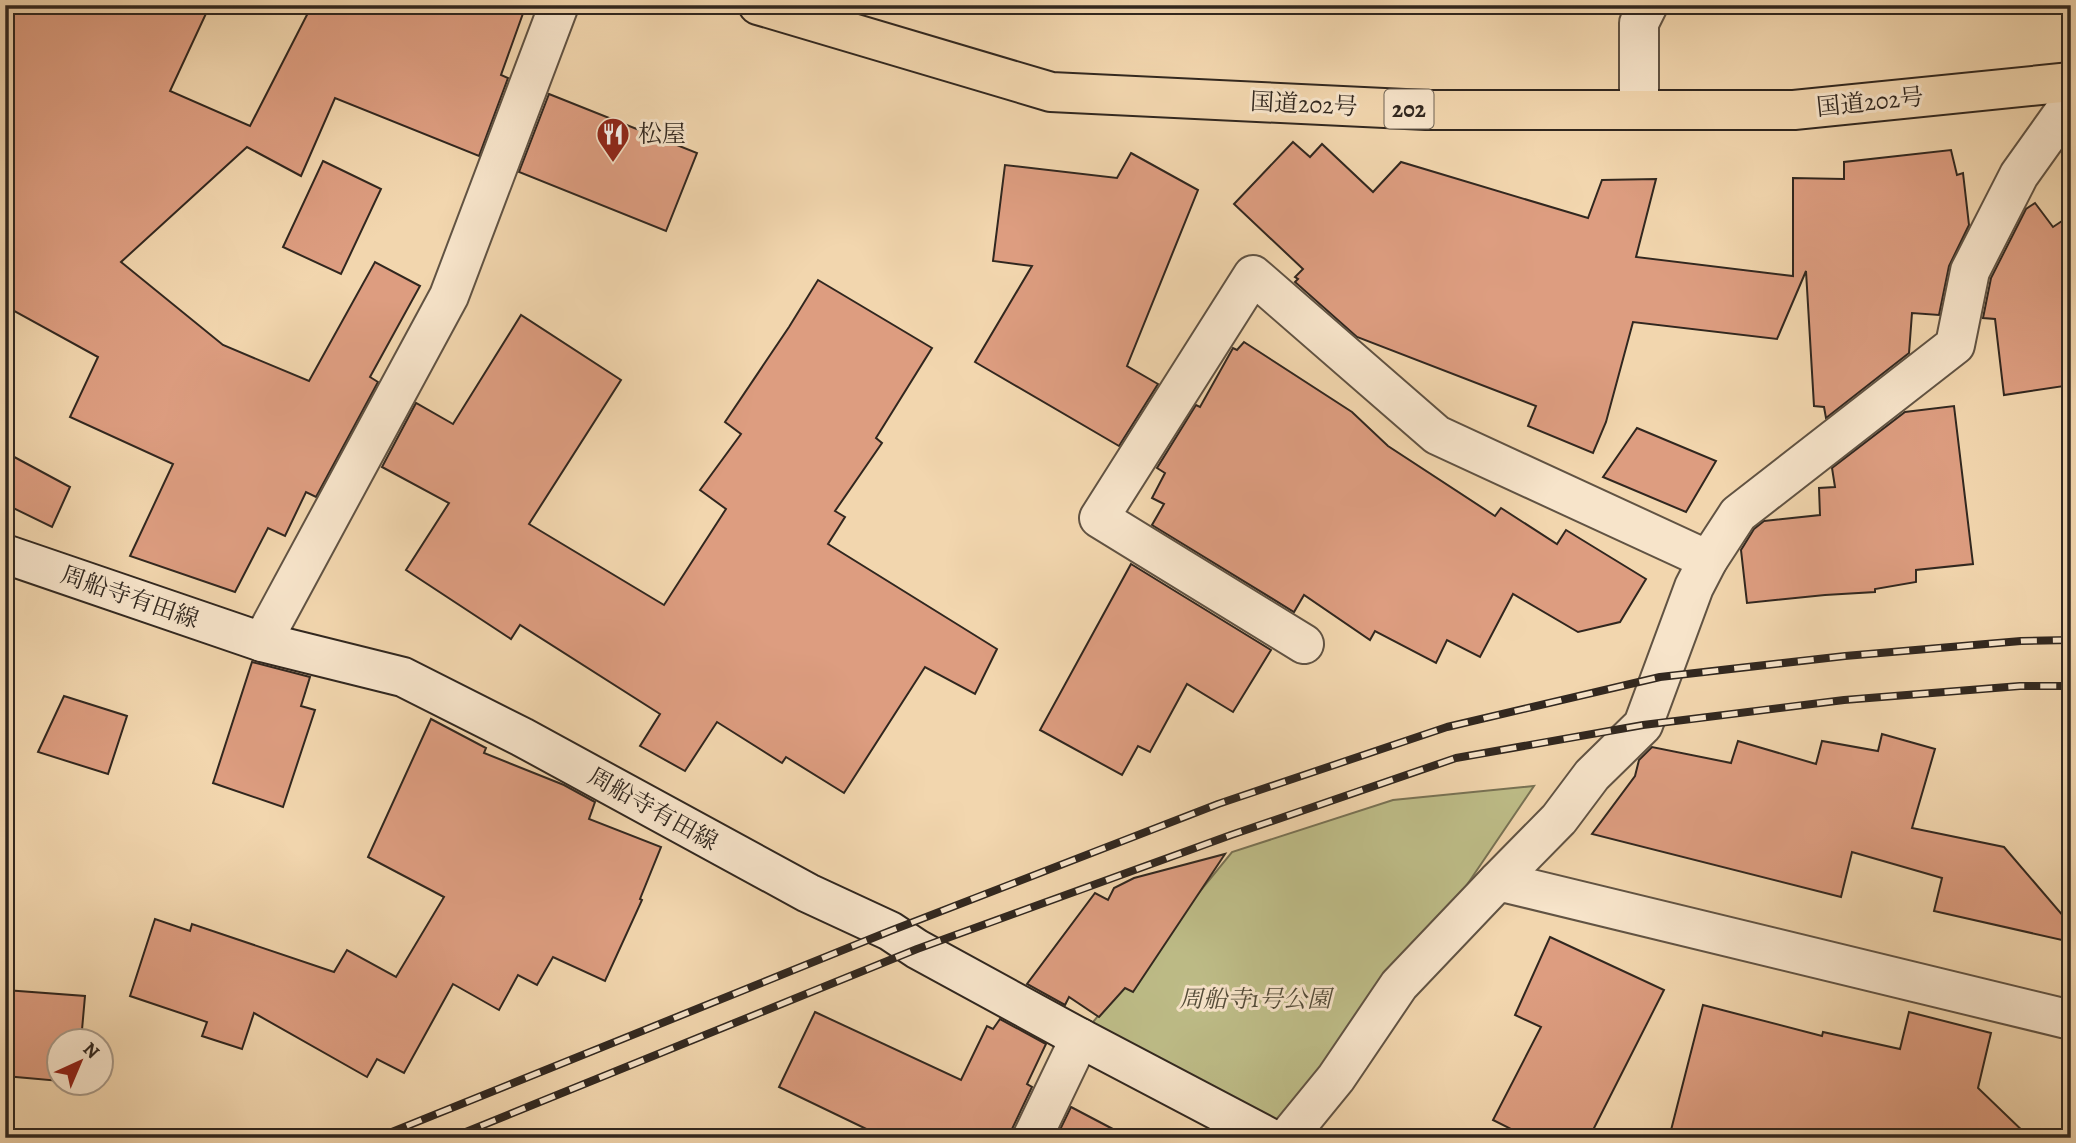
<svg xmlns="http://www.w3.org/2000/svg" width="2076" height="1143" font-family="Alegreya,'Noto Serif JP',serif">
	<rect width="100%" height="100%" fill="#f2d6ae"/>
	<filter id="stains"><feTurbulence type="fractalNoise" baseFrequency=".00286" numOctaves="4"/><feColorMatrix values="0 0 0 0 .2 0 0 0 0 .09 0 0 0 0 .02 0 0 0 .5 -.17"/></filter>
	<radialGradient id="worn" r=".72"><stop offset=".6" stop-color="#630" stop-opacity="0"/><stop offset="1" stop-color="#630" stop-opacity=".3"/></radialGradient>
	<!-- green -->
	<polygon fill="#bebd88" stroke="#787254" stroke-width="2" points="1534,786 1399,985 1287,1138 1080,1038 1232,852 1393,800"/>
	<!-- building -->
	<g fill="#dd9d80" stroke="#31271f" stroke-width="2">
		<polygon points="5,5 210,5 170,91 250,126 312,5 526,5 501,75 508,78 479,156 335,98 301,176 247,147 121,262 223,345 309,381 375,262 420,286 370,377 378,382 316,497 306,492 285,536 268,528 235,592 130,556 173,464 70,417 98,357 5,306"/>
		<polygon points="549,94 697,153 666,231 519,172"/>
		<polygon points="1293,142 1310,157 1322,144 1373,192 1401,162 1588,218 1602,180 1656,179 1636,257 1793,276 1793,178 1844,179 1844,162 1951,150 1957,175 1963,173 1969,225 1949,266 1939,315 1912,313 1909,353 1826,418 1824,407 1814,406 1806,271 1777,339 1633,322 1606,422 1593,453 1528,426 1536,406 1357,337 1295,282 1298,279 1295,277 1303,269 1234,204"/>
		<polygon points="1131,153 1198,190 1127,366 1158,384 1119,446 975,362 1032,266 993,261 1005,165 1117,178"/>
		<polygon points="323,161 381,189 341,274 283,247"/>
		<polygon points="2035,203 2053,227 2071,215 2071,385 2004,395 1995,319 1983,318 1991,278 2026,209"/>
		<polygon points="818,280 932,348 876,438 882,443 835,511 845,517 828,544 997,649 975,694 925,667 844,793 786,757 782,763 717,722 685,771 640,746 660,714 520,625 511,639 406,570 449,503 382,467 416,403 453,424 521,315 621,380 529,524 664,605 726,509 700,490 741,434 725,422 789,327"/>
		<polygon points="1244,342 1352,412 1388,446 1495,516 1501,508 1557,544 1566,530 1646,579 1620,622 1578,632 1513,594 1480,657 1447,640 1436,663 1375,631 1370,640 1304,595 1294,612 1152,525 1164,504 1152,498 1165,473 1157,468 1196,405 1200,407 1233,348 1237,350"/>
		<polygon points="1954,406 1973,564 1916,570 1916,582 1875,589 1875,592 1825,595 1747,603 1741,550 1754,529 1764,521 1820,515 1819,488 1835,487 1832,468 1905,412"/>
		<polygon points="1637,428 1716,461 1686,512 1603,477"/>
		<polygon points="5,452 70,487 52,527 5,504"/>
		<polygon points="1131,564 1271,650 1233,712 1187,684 1150,752 1138,746 1122,775 1040,730"/>
		<polygon points="252,662 310,677 301,706 315,710 283,807 213,783"/>
		<polygon points="64,696 127,716 108,774 38,752"/>
		<polygon points="431,719 486,748 484,753 564,785 595,802 589,819 661,847 640,899 642,900 605,981 553,957 537,985 518,975 499,1010 453,984 404,1073 377,1059 367,1077 254,1013 242,1049 202,1036 207,1022 130,996 155,919 190,931 192,924 334,972 347,950 396,977 444,897 368,857"/>
		<polygon points="1882,734 1935,749 1912,828 2004,847 2071,925 2071,942 1934,911 1942,878 1852,852 1841,897 1592,834 1635,776 1639,760 1652,747 1731,763 1738,741 1816,764 1822,741 1878,751"/>
		<polygon points="1225,854 1133,992 1125,988 1099,1017 1069,997 1065,1005 1027,984 1095,893 1108,900 1114,888 1134,878"/>
		<polygon points="1550,937 1664,990 1589,1138 1529,1138 1493,1120 1541,1027 1515,1015"/>
		<polygon points="5,990 85,996 81,1041 60,1041 60,1081 5,1076"/>
		<polygon points="1703,1005 1822,1036 1823,1032 1900,1049 1909,1012 1991,1033 1978,1088 2030,1138 1669,1138"/>
		<polygon points="815,1012 961,1080 987,1026 993,1029 1000,1019 1046,1044 1027,1084 1032,1087 1012,1129 1010,1138 885,1138 779,1087"/>
		<polygon points="1071,1107 1130,1138 1056,1138"/>
	</g>
	<g fill="none" stroke-linecap="round" stroke-linejoin="round">
		<defs>
			<g id="street">
				<polyline points="1639,110 1639,23 1648,5"/>
				<polyline points="262,642 449,296 559,5"/>
				<polyline points="1304,644 1099,518 1253,275 1437,435 1708,560"/>
				<polyline points="1498,881 1559,819 1592,775 1643,725 1694,587 1708,560 1738,514 1955,345 1970,271 2019,175 2071,102"/>
				<polyline points="1032,1138 1080,1038"/>
				<polyline points="1287,1138 1336,1078 1399,985 1498,881 2071,1020"/>
			</g>
			<polyline id="secondary" points="5,554 262,642 403,677 522,737 808,893 890,931 917,949 1080,1038 1270,1138"/>
			<polyline id="highway" points="758,5 1051,92 1426,110 1794,110 2071,82"/>
		</defs>
		<!-- street casing -->
		<use href="#street" stroke="#615343" stroke-width="42"/>
		<!-- secondary casing -->
		<use href="#secondary" stroke="#31271f" stroke-width="42"/>
		<!-- highway casing -->
		<use href="#highway" stroke="#31271f" stroke-width="42"/>
		<!-- street -->
		<use href="#street" stroke="#f7e4ca" stroke-width="38"/>
		<!-- secondary -->
		<use href="#secondary" stroke="#f7e4ca" stroke-width="38"/>
		<!-- highway -->
		<use href="#highway" stroke="#f2d6ae" stroke-width="38"/>
		<defs>
			<g id="rail">
				<polyline points="377,1138 890,931 1218,804 1447,727 1660,677 1845,656 2021,641 2071,640"/>
				<polyline points="451,1138 917,949 1231,835 1456,758 1643,725 1844,700 2020,686 2071,686"/>
			</g>
		</defs>
		<!-- rail casing -->
		<use href="#rail" stroke="#31271f" stroke-width="8"/>
		<!-- rail -->
		<use href="#rail" stroke="#f7e4ca" stroke-width="5" stroke-dasharray="16" stroke-linecap="butt"/>
	</g>
	<!-- icons -->
	<defs>
		<symbol id="restaurant-pin" viewBox="-11 -11 22 30"><path d="M0 17L-7.5 6A9.5 9.5 0 1 1 7.5 6Z" fill="#8f2418" stroke="#f7e4ca"/><path d="M-5-6h1v4h1v-4h1v4h1v-4h1v5L-1.5 .5V6h-2V.5L-5-1ZM5-6V6H3V1.5H1.5Q1.5-4 5-6Z" fill="#fff"/></symbol>
	</defs>
	<g fill-rule="evenodd">
		<use href="#restaurant-pin" x="594" y="115" width="38" height="52"/>
	</g>
	<g text-anchor="middle" dominant-baseline="central" stroke-width="6" stroke-linejoin="round" paint-order="stroke">
		<!-- shield labels -->
		<rect fill="#f7e4ca" stroke="#6c6052" stroke-width="2" x="1384.5" y="89.5" width="49" height="39" rx="5"/>
		<g font-size="23" font-weight="bold" fill="#31271f">
			<text x="1409" y="109">202</text>
		</g>
		<!-- street labels -->
		<g font-size="24" fill="#31271f" stroke="#f7e4ca">
			<text transform="translate(1870 102) rotate(-6)">国道202号</text>
			<text transform="translate(1304 104) rotate(3)">国道202号</text>
			<text transform="translate(130 597) rotate(19)">周船寺有田線</text>
			<text transform="translate(653 809) rotate(29)">周船寺有田線</text>
		</g>
		<!-- poi labels -->
		<g font-size="24" fill="#31271f" stroke="#f7e4ca" text-anchor="start">
			<text x="638" y="134">松屋</text>
		</g>
		<!-- park labels -->
		<g font-size="24" font-style="italic" fill="#544c39" stroke="#f7e4ca">
			<text x="1255" y="999">周船寺1号公園</text>
		</g>
	</g>
	<!-- margin -->
	<rect width="2076" height="1143" fill="none" stroke="#f2d6ae" stroke-width="28"/>
	<rect x="7" y="7" width="2062" height="1129" fill="none" stroke="#31271f" stroke-width="3.5"/>
	<rect x="14" y="14" width="2048" height="1115" fill="none" stroke="#31271f" stroke-width="2"/>
	<!-- north arrow -->
	<g transform="translate(80 1062) rotate(44)"><circle r="33" fill="#f7e4ca" stroke="#a89886" stroke-width="2"/>
	<path d="M0-5L12 26L0 18L-12 26Z" fill="#8f2418"/>
	<text y="-10" font-size="19" font-weight="bold" text-anchor="middle" fill="#31271f">N</text>
	</g>
	<rect width="100%" height="100%" filter="url(#stains)"/>
	<rect width="100%" height="100%" fill="url(#worn)"/>
</svg>
